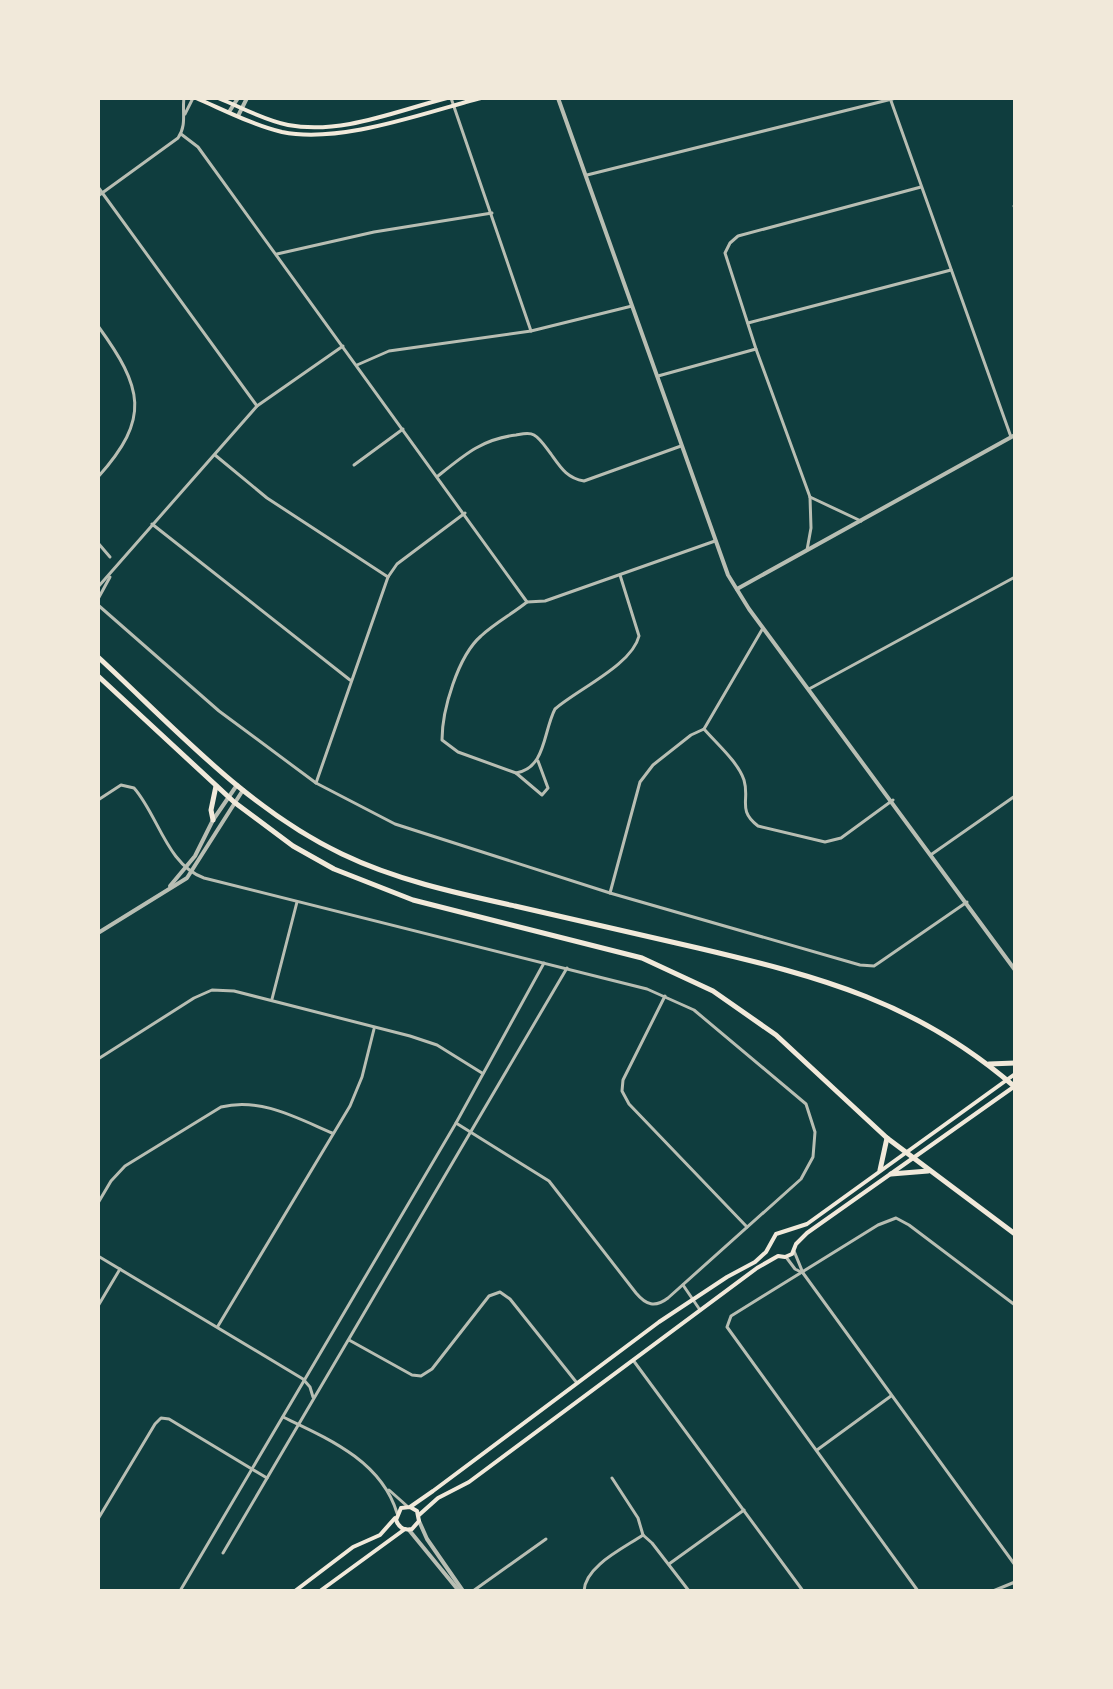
<svg xmlns="http://www.w3.org/2000/svg" width="1113" height="1689" font-family="Manrope,sans-serif">
	<rect width="100%" height="100%" fill="#0f3d3e"/>
	<g fill="none" stroke-linecap="round" stroke-linejoin="round">
		<!-- minor -->
		<g stroke="#b8beb3" stroke-width="3">
			<polyline points="451,98 531,331"/>
			<polyline points="890,98 1011,437"/>
			<polyline points="185,114 193,98"/>
			<polyline points="181,134 198,147 527,602 545,601 715,541"/>
			<polyline points="587,175 896,98"/>
			<polyline points="98,187 257,406"/>
			<path d="M98,196L178,138C187,125 182,112 184,98"/>
			<polyline points="1014,206 1015,206"/>
			<polyline points="277,254 374,232 492,213"/>
			<polyline points="748,323 951,270"/>
			<path d="M98,326C143,388 151,418 98,477"/>
			<polyline points="357,365 389,351 531,331 632,306"/>
			<polyline points="658,376 756,349"/>
			<polyline points="215,455 267,498 388,577"/>
			<polyline points="354,465 403,429"/>
			<path d="M438,476C464,455 482,439 516,435C522,434 529,432 534,435C541,439 546,448 551,454C561,468 567,478 584,481L681,446"/>
			<polyline points="810,497 861,521"/>
			<polyline points="152,524 350,680"/>
			<polyline points="98,543 110,557"/>
			<polyline points="807,550 811,528 810,497 756,349 725,253 730,243 738,236 921,187"/>
			<polyline points="98,587 257,406 343,346"/>
			<polyline points="98,599 110,577"/>
			<path d="M527,602C512,614 495,623 481,636C458,656 442,710 442,740L458,752L516,773C546,768 543,732 555,709C578,689 632,665 639,636L620,575"/>
			<polyline points="98,605 219,711 316,783 395,824 610,893 860,965 874,966 880,962 967,902"/>
			<polyline points="809,689 1015,577"/>
			<path d="M704,729C717,744 738,762 744,780C750,800 737,810 758,826L825,842L841,838L893,800"/>
			<polyline points="516,773 542,795 548,788 538,761"/>
			<polyline points="316,783 388,577 397,564 465,513"/>
			<path d="M98,800L121,785L134,788C158,815 167,865 204,878L647,989L694,1010L806,1104L815,1132L813,1157L801,1179L668,1298C655,1308 646,1305 636,1293L549,1181L456,1123"/>
			<polyline points="932,854 1015,796"/>
			<polyline points="610,893 640,782 653,765 691,735 704,729 763,628"/>
			<polyline points="665,996 623,1080 622,1091 629,1104 747,1227"/>
			<polyline points="272,999 297,902"/>
			<polyline points="98,1059 194,998 212,990 234,991 410,1036 437,1045 482,1073"/>
			<path d="M98,1203L111,1181L125,1166L221,1107C260,1097 297,1118 332,1133"/>
			<polyline points="794,1251 803,1273"/>
			<polyline points="98,1256 303,1379 310,1387 313,1397"/>
			<polyline points="786,1257 795,1269 803,1273 1015,1565"/>
			<polyline points="683,1285 700,1310"/>
			<polyline points="98,1306 120,1269"/>
			<polyline points="218,1326 350,1106 362,1077 374,1029"/>
			<polyline points="349,1340 412,1375 421,1376 432,1369 489,1296 500,1292 510,1299 577,1383"/>
			<polyline points="633,1360 803,1591"/>
			<path d="M283,1417C329,1439 381,1461 397,1513"/>
			<polyline points="817,1450 891,1396"/>
			<polyline points="612,1478 638,1518 643,1535"/>
			<polyline points="389,1490 407,1506"/>
			<polyline points="98,1519 155,1424 161,1418 169,1419 267,1478"/>
			<polyline points="643,1535 652,1543 689,1591"/>
			<polyline points="223,1553 567,968"/>
			<polyline points="669,1564 744,1510"/>
			<polyline points="180,1591 456,1123 544,963"/>
			<polyline points="473,1591 546,1539"/>
			<path d="M584,1591C585,1566 624,1548 643,1535"/>
			<polyline points="918,1591 727,1327 731,1316 878,1225 896,1218 909,1225 1015,1305"/>
			<polyline points="993,1591 1015,1582"/>
		</g>
		<!-- tertiary -->
		<g stroke="#b8beb3" stroke-width="4">
			<polyline points="558,98 728,575 749,609 1015,970"/>
			<polyline points="229,112 238,98"/>
			<polyline points="238,116 247,98"/>
			<polyline points="737,589 1015,435"/>
			<polyline points="170,886 195,856 213,820 237,785"/>
			<polyline points="98,933 187,878 243,790"/>
			<polyline points="419,1521 427,1539 463,1591"/>
			<polyline points="409,1530 459,1591"/>
		</g>
		<!-- secondary -->
		<g stroke="#f1e9da" stroke-width="4">
			<path d="M196,98C224,110 253,125 282,132C341,144 423,113 481,98"/>
			<path d="M218,98C241,107 263,120 288,125C341,135 396,111 447,98"/>
			<path d="M410,1507L417,1511L419,1521L412,1529C404,1531 399,1528 396,1520L401,1508L410,1507L433,1491L659,1322L727,1277L755,1262L766,1252L776,1234L807,1224L1015,1074"/>
			<polyline points="419,1515 438,1498 469,1482 757,1268 778,1256 785,1257 792,1254 796,1244 807,1233 1015,1086"/>
			<polyline points="295,1591 353,1547 380,1535 395,1518"/>
			<polyline points="320,1591 405,1529"/>
		</g>
		<!-- trunk -->
		<g stroke="#f1e9da" stroke-width="5">
			<path d="M98,657C174,727 247,809 342,854C396,880 456,893 515,906C576,920 637,934 698,948C821,977 917,1002 1015,1087"/>
			<polyline points="98,676 234,802 293,846 334,869 413,900 642,958 713,991 776,1035 887,1138 1015,1234"/>
			<polyline points="213,820 211,810 216,786"/>
			<polyline points="989,1064 1015,1063"/>
			<polyline points="880,1170 887,1138"/>
			<polyline points="891,1174 928,1171"/>
		</g>
	</g>
	<!-- border -->
	<rect width="1113" height="1689" fill="none" stroke="#f1e9da" stroke-width="200"/>
</svg>
